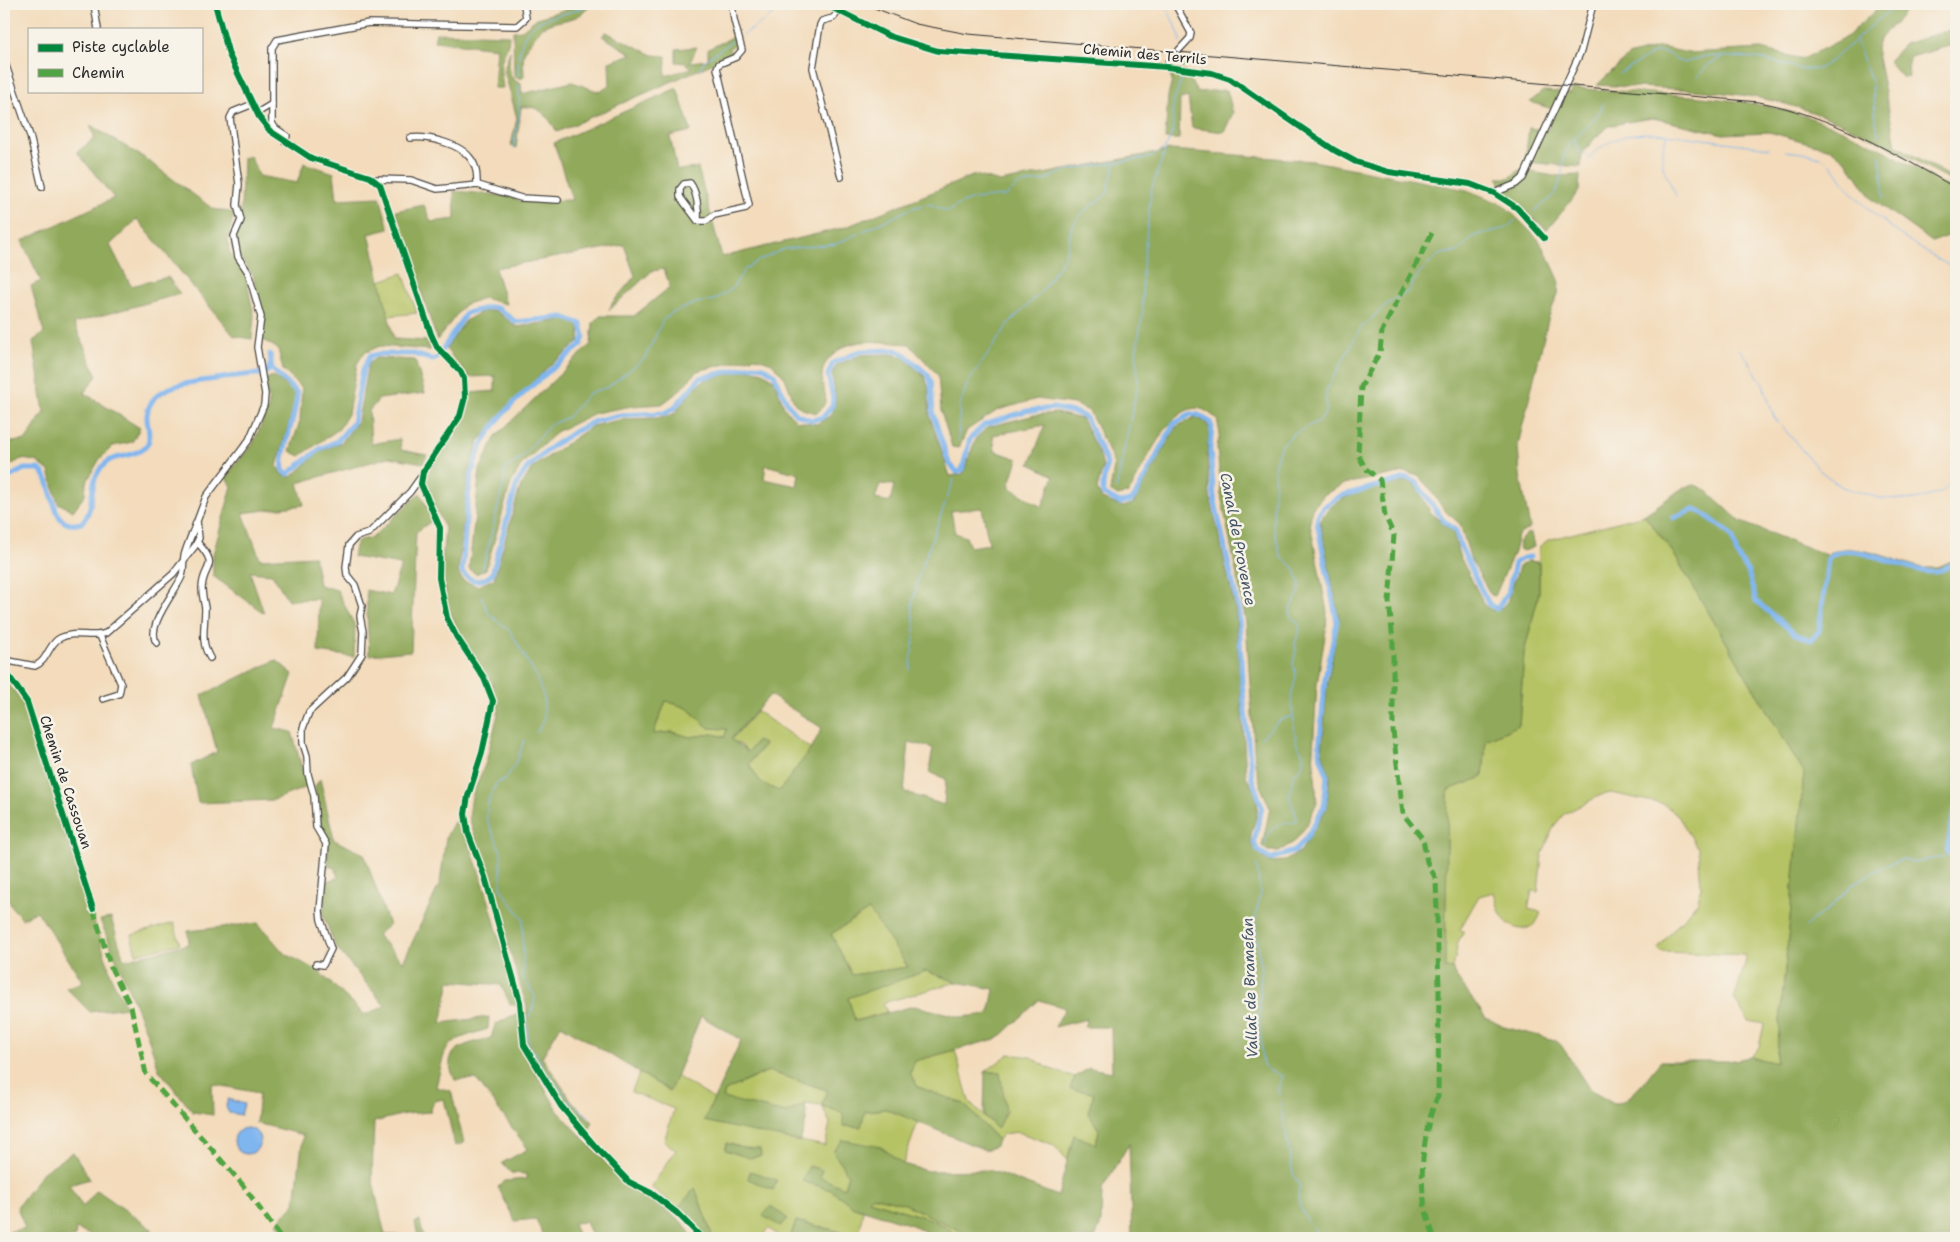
<svg xmlns="http://www.w3.org/2000/svg" width="1960" height="1242" font-family="'Shantell Sans',sans-serif">
	<rect width="100%" height="100%" fill="#f7f3e8"/>
	<filter id="ink" filterUnits="userSpaceOnUse"><feTurbulence type="fractalNoise" baseFrequency=".02" numOctaves="2"/><feDisplacementMap in="SourceGraphic" scale="10" xChannelSelector="R" yChannelSelector="G"/><feConvolveMatrix kernelMatrix="1 2 1 2 8 2 1 2 1" color-interpolation-filters="sRGB"/></filter>
	<filter id="wash" filterUnits="userSpaceOnUse"><feTurbulence type="fractalNoise" baseFrequency=".0096" numOctaves="4" result="noise"/><feDisplacementMap in="SourceGraphic" scale="20" xChannelSelector="R" yChannelSelector="G"/><feGaussianBlur stdDeviation="1.12" result="paint"/><feColorMatrix in="noise" values="0 0 0 0 0 0 0 0 0 0 0 0 0 0 0 0 0 1.4 0 .05"/><feComposite in="paint" operator="in"/></filter>
	<g filter="url(#wash)">
		<rect width="100%" height="100%" fill="#f3dbbb"/>
		<!-- green -->
		<g fill="#b6c365" stroke="#707748">
			<polygon points="403,273 417,313 388,316 380,281"/>
			<path d="M1644,515L1672,551L1804,773L1776,1063L1751,1057L1759,1047L1764,1024L1748,1021L1734,999L1746,960L1744,955L1661,952L1658,948L1698,901L1701,887L1698,848L1676,813L1663,804L1611,793L1601,795L1564,814L1554,826L1542,855L1538,892L1532,891L1528,909L1541,912C1536,931 1517,935 1504,919C1498,911 1497,901 1494,892L1479,896L1460,929L1464,932L1458,942L1453,969L1444,968L1448,790L1483,777L1486,740L1519,725L1524,653L1539,593V547L1548,540Z"/>
			<polygon points="666,701 687,708 709,728 727,729 725,737 713,734 690,737 672,732 653,734"/>
			<polygon points="757,711 811,749 779,792 761,783 749,764 764,745 748,752 740,744 731,740"/>
			<polygon points="870,909 908,967 852,975 831,934"/>
			<polygon points="174,923 180,944 136,954 131,935"/>
			<polygon points="926,971 957,982 883,1003 887,1012 855,1021 848,997"/>
			<polygon points="955,1050 969,1101 997,1129 1000,1072 985,1072 1009,1054 1031,1057 1050,1069 1075,1077 1070,1088 1094,1093 1088,1113 1099,1130 1096,1145 1074,1135 1067,1161 1054,1145 1018,1132 1003,1134 998,1140 964,1104 918,1087 910,1074 915,1061"/>
			<polygon points="768,1071 827,1090 865,1111 886,1109 918,1122 903,1164 881,1147 833,1151 848,1175 844,1188 819,1177 822,1171 803,1181 831,1190 854,1207 863,1210 859,1236 796,1221 790,1238 782,1238 768,1228 764,1234 770,1238 713,1238 695,1188 678,1208 651,1187 676,1150 664,1141 674,1109 631,1092 640,1073 669,1091 676,1076 714,1099 704,1121 825,1146 830,1123 822,1106 805,1104 786,1113 723,1099 725,1091"/>
			<polygon points="872,1196 905,1204 975,1238 963,1238 933,1220 869,1200"/>
		</g>
		<!-- forest -->
		<g fill="#90a95a" stroke="#5e6a42" fill-rule="evenodd">
			<path d="M584,4H590C579,24 560,17 543,27C539,29 536,35 533,39C521,53 523,57 524,75L523,78H517L514,75L513,31L522,30L537,18Z"/>
			<path d="M1882,4H1916L1908,6C1900,23 1881,31 1876,48L1896,145L1956,180V184C1903,154 1849,121 1789,105C1731,88 1658,89 1597,85L1628,56L1660,47L1688,53L1761,49L1803,59L1848,36Z"/>
			<polygon points="1956,28 1956,44 1911,57 1908,63 1909,77 1903,78 1888,61 1904,44"/>
			<path d="M606,32L653,55L666,56L665,76L692,68L686,63L676,62V49L697,47L690,62L708,60V49L735,36L738,43L728,49L734,54L557,132C548,117 541,105 521,107L516,148L511,146L517,118L504,70L510,51C509,65 506,78 521,84L522,94L572,82L600,92L610,85L609,62L632,54L602,36Z"/>
			<path d="M436,33L509,35C509,45 505,50 502,59C499,69 502,79 503,88H494L497,48L434,41Z"/>
			<polygon points="1168,69 1185,71 1197,92 1227,90 1233,113 1224,132 1192,128 1188,97 1180,99 1179,139 1165,139 1168,96 1172,81"/>
			<path d="M677,88L691,131L670,136L677,170L698,168L722,257L846,227L975,175L1000,182L1171,150L1313,161L1467,190L1504,205L1538,239L1550,260L1559,280L1558,294L1549,316L1518,445L1520,475L1530,528L1518,535L1514,552L1495,596L1491,595L1471,560L1460,524L1444,510L1430,489L1418,476L1405,472L1344,484L1325,494L1312,509L1310,523L1327,612L1326,630L1317,684L1313,751L1317,802L1307,825L1294,842L1279,851H1268L1262,846L1270,808L1262,790L1255,763L1246,622L1221,495L1217,447L1220,434L1217,419C1213,416 1206,410 1201,409C1171,401 1143,468 1131,489L1128,493L1118,496L1110,491L1114,467L1112,458L1089,411L1074,404L1037,399L998,410L967,430L959,448L952,447L941,411L938,375L909,344C883,343 854,335 834,354C826,361 822,367 822,378C823,395 832,399 817,413L805,410L795,404L785,378L772,363L755,357L697,371L678,392L662,404L632,406L595,413L558,431L522,464L511,483L486,569L476,574L469,569L480,469L496,436L591,344L593,323L600,316H634L670,287L664,269L652,271L609,310L613,302L635,276L624,245L495,268L506,304L483,298L464,305L437,340L395,211L424,205L431,222L455,219L454,191L509,196L520,201L572,200L554,143Z"/>
			<path d="M1573,88C1654,95 1748,93 1825,123C1871,140 1914,167 1956,192V240L1948,236L1932,242L1872,199L1847,162L1831,149L1769,132L1723,134L1653,118L1627,122L1609,126L1595,138L1582,154L1581,167L1525,162L1529,128L1548,130L1552,109L1530,102L1543,91L1571,93Z"/>
			<polygon points="90,125 143,157 213,209 234,213 228,239 229,251 245,274 254,315 252,339 234,336 137,219 110,245 131,286 168,277 180,294 74,323 97,376 84,393 140,428 132,442 113,446 99,460 86,483 85,495 73,511 58,503 49,471 36,461 21,459 4,469 4,440 5,443 26,440 44,412 33,341 44,333 31,286 41,281 22,241 114,198 77,152 95,138"/>
			<polygon points="250,156 259,176 297,183 304,163 334,173 337,199 380,197 389,229 369,234 394,339 428,341 431,350 380,346 364,353 357,364 348,414 339,429 300,456 290,451 300,421 302,389 283,370 278,349 262,339 263,318 253,275 233,249 232,239 241,208 243,158"/>
			<polygon points="1519,170 1554,176 1580,175 1579,191 1547,230 1504,193 1498,178 1510,178"/>
			<path d="M483,311H496L517,327L562,320L572,321L580,329L579,342L547,368L479,441L469,472L458,572L463,581L478,586L494,579L520,488L532,468L592,426L624,419L657,418L674,414L694,388L706,379L749,369L763,372L774,380L785,409L797,421L817,424L831,415L836,400L832,373L837,365L861,355L891,354L903,357L925,377L928,386L930,417L950,476L963,474L976,438L988,427L1035,415L1056,413L1082,419L1100,456L1103,467L1097,489L1102,499L1123,507L1133,504L1176,427L1195,417L1206,422L1210,429L1207,452L1210,496L1236,613L1246,776C1250,783 1256,793 1257,801C1261,831 1234,836 1269,862L1285,861L1301,851L1326,809L1330,777L1322,752L1327,687L1339,618L1320,522C1333,491 1379,488 1409,481L1415,485L1431,513L1453,532L1459,555L1484,604L1491,610H1499L1507,602L1519,567L1527,561L1539,562V593L1524,653L1519,725L1486,740L1483,777L1448,790L1445,968L1453,969L1454,974L1486,1018L1504,1027L1555,1040L1561,1045L1590,1090L1614,1104C1634,1100 1648,1075 1661,1061H1728L1751,1057L1776,1063L1804,773L1672,551L1644,515L1684,487L1695,485L1706,490L1741,522L1827,555C1849,537 1899,564 1924,568H1936L1956,559V1238H1132L1129,1144L1102,1189L1101,1223L1095,1238H975L905,1204L872,1196L869,1200L933,1220L963,1238H938L912,1225L854,1207L831,1190L802,1181L809,1166L822,1170L820,1177L844,1188L848,1175L833,1151L843,1140L881,1147L903,1164L927,1171L990,1170L1058,1196L1074,1135L1096,1144L1099,1130L1088,1113L1094,1093L1070,1089L1075,1077L1089,1068L1112,1072L1111,1027H1084L1087,1019L1055,1027L1065,1008L1039,1000L999,1038L915,1061L910,1073L918,1087L964,1104L998,1140L996,1146L985,1150L886,1109L865,1111L861,1127L843,1126V1113L822,1106L827,1090L768,1071L725,1091L723,1098L786,1113L805,1104L807,1118L800,1142L704,1121L741,1040L701,1016L670,1091L561,1025L542,1057L571,1100L593,1123L589,1129L557,1096L532,1053L525,1039L527,1007L469,817L472,796L486,762L499,710L492,683L461,638L446,601L442,566L445,528L424,483C429,467 440,457 449,444C461,428 466,412 469,393L495,391V376L469,377L446,349L465,321ZM1045,425L1030,464L1054,476L1042,507L1009,487L1018,459L995,451L993,435ZM766,465L799,474L797,486L764,479ZM880,484L894,485L890,502L875,499ZM982,508L989,544L970,547L966,537L955,533L951,511ZM770,695L822,728L811,749L779,791L761,783L749,764L764,744L757,741L748,752L731,739ZM666,701L687,708L709,728L727,729L725,737L713,734L690,737L672,732L653,734ZM909,742L933,748L929,772L946,779L944,805L904,792ZM869,910L908,967L852,975L831,934ZM926,971L957,982L994,989L989,1014L962,1017L914,1006L855,1021L848,998Z"/>
			<polygon points="376,358 415,360 425,393 379,399 369,411 371,444 400,439 401,450 427,455 423,463 389,457 298,483 304,505 243,513 260,559 314,556 319,585 337,590 355,626 354,657 318,652 319,599 288,600 272,574 250,572 264,613 213,576 213,554 232,486 225,477 253,444 269,406 266,379 273,376 294,391 296,399 277,466 282,475 292,477 319,452 342,442 358,421 368,364"/>
			<polygon points="420,493 433,520 416,532 411,651 369,655 366,590 391,595 401,565 353,557 355,546 359,540 372,538"/>
			<polygon points="1531,533 1534,547 1524,551 1519,549 1520,541 1526,534"/>
			<polygon points="276,660 293,674 274,728 292,732 307,787 274,800 198,803 191,765 217,752 202,695"/>
			<polygon points="4,679 25,704 113,981 126,1007 90,1012 66,988 83,982 37,911 22,919 11,906 4,887"/>
			<path d="M320,779L334,840L364,854L389,925L377,935L403,962L440,883L446,837L454,822L461,821L486,891L518,1006L510,1004L501,985L450,981L441,1023L489,1017L488,1029C442,1043 447,1042 436,1087L451,1091L464,1143L455,1146L444,1099L434,1101L430,1112L405,1114L374,1122L372,1178L385,1235L418,1236L415,1222L420,1221L423,1235L428,1238H287L277,1223L295,1203L303,1135L256,1123L259,1093L212,1084L213,1115L193,1112L159,1070L146,1031L100,920L111,918L124,960L189,944L188,931L258,923L284,953L318,971L365,1015L385,1006L336,947L323,915L326,881L338,878L335,868L328,866V840L319,826L315,786Z"/>
			<path d="M520,1015L521,1047L558,1111L628,1186L645,1194L684,1224L693,1238H593L586,1222L573,1223L578,1237L544,1238L536,1219L515,1221L498,1187L505,1181L526,1179V1174L511,1173L502,1163L528,1149L476,1079L455,1080C438,1048 467,1044 491,1038L495,1025L511,1016Z"/>
			<polygon points="985,1072 1000,1072 1006,1111 997,1129 984,1115"/>
			<polygon points="727,1143 744,1148 760,1149 761,1156 749,1158 725,1150"/>
			<polygon points="73,1152 90,1179 69,1185 83,1207 97,1190 153,1230 96,1238 76,1229 75,1238 5,1238 8,1232 25,1228 17,1207 43,1172"/>
			<polygon points="750,1171 777,1180 773,1190 748,1179"/>
			<polygon points="695,1188 713,1238 706,1238 697,1224 678,1208"/>
			<polygon points="771,1206 788,1219 780,1226 763,1216"/>
			<polygon points="796,1221 866,1238 790,1238"/>
		</g>
		<!-- water -->
		<g fill="#80b6ef" stroke="#56708d">
			<polygon points="228,1099 244,1104 241,1115 229,1113 226,1106"/>
			<circle cx="247" cy="1141" r="13"/>
		</g>
		<g fill="none" stroke-linecap="round" stroke-linejoin="round">
			<!-- stream -->
			<g stroke="#80b6ef" stroke-width="1">
				<polyline points="1165,4 1180,36 1180,43"/>
				<polyline points="743,35 789,4"/>
				<polyline points="1856,40 1872,84 1878,136"/>
				<polyline points="1179,65 1179,61"/>
				<polyline points="699,70 704,61 735,39"/>
				<polyline points="1619,74 1655,52 1666,53 1683,63 1706,56 1758,58 1802,69 1818,69 1834,59 1896,4"/>
				<path d="M518,76C519,17 536,23 583,8L585,4"/>
				<polyline points="1697,77 1708,65 1721,58"/>
				<polyline points="1575,141 1578,150 1592,159"/>
				<polyline points="513,148 519,117 519,85"/>
				<path d="M1786,151C1798,153 1813,153 1824,159C1839,169 1843,186 1856,197C1885,225 1920,251 1956,269"/>
				<polyline points="1880,156 1884,199"/>
				<path d="M1589,157C1614,135 1633,131 1666,134"/>
				<path d="M1676,196C1664,168 1657,167 1667,134L1769,148"/>
				<path d="M1534,211C1552,198 1558,195 1562,172C1563,166 1563,159 1565,153C1575,131 1596,126 1604,102"/>
				<polyline points="1739,349 1749,361 1763,385 1774,417 1819,470 1842,487 1879,498 1915,500 1940,493 1956,479"/>
				<polyline points="958,440 960,404 968,383 1009,323 1042,291 1065,256 1072,226 1082,213 1107,194 1115,164"/>
				<polyline points="1116,489 1138,383 1136,353 1143,313 1142,277 1151,191 1166,148"/>
				<path d="M482,571L504,482L505,469L521,458L550,425L568,417L589,393L608,387L645,358L663,320L672,313L696,303L714,300L732,289L745,269L758,261L784,249L836,244L912,208L929,204L949,212C964,197 985,198 1006,196L1018,185L1045,180L1067,170L1152,157L1166,147L1173,131V103L1181,81L1179,71"/>
				<polyline points="481,596 489,614 510,631 536,676 544,698 544,720 537,732"/>
				<polyline points="910,670 915,629 912,606 918,578 954,479"/>
				<polyline points="1261,738 1280,720 1292,716"/>
				<polyline points="524,740 517,761 506,778 496,784 489,798 486,817 501,852 501,889 523,919 523,976 535,997 532,1012 527,1019 528,1043 537,1054 542,1066 570,1102 590,1117"/>
				<path d="M1264,845C1271,827 1276,823 1295,822L1297,818L1289,796L1294,774L1301,769L1303,761V754L1296,742L1291,697L1296,676L1293,663L1296,651L1295,643L1300,630L1298,623L1291,617L1290,609L1299,593L1300,583L1294,568L1281,557L1273,525L1275,463L1280,447L1293,434L1321,420L1326,411V391L1360,329L1387,304L1409,291L1419,273L1440,254L1457,252L1474,236L1506,228L1516,220"/>
				<path d="M1257,865L1260,893L1255,921L1261,969L1259,1019L1263,1065L1268,1070L1282,1076L1278,1089L1293,1174L1300,1186C1293,1207 1309,1222 1321,1238"/>
				<polyline points="1806,927 1812,920 1825,912 1853,884 1884,866 1903,859 1912,862 1946,857"/>
			</g>
			<!-- canal -->
			<g stroke="#80b6ef" stroke-width="5">
				<path d="M270,354L272,369L297,393C298,412 277,460 284,472L288,474L320,449L337,441L353,423L363,369L370,356L379,354H414L433,360L437,358L466,313L491,307L499,309L516,322L563,317L581,324L584,336L581,345C544,376 490,413 475,462C465,494 466,537 462,572C471,583 482,583 492,574L517,483L527,468L551,447L574,432L595,421L620,415L665,413L673,409L700,378L753,366L764,367L774,374L788,404L796,414L811,420L817,419L823,417L832,406L833,399L828,375L833,363L861,351L895,350L903,353L928,375L931,382L933,414L949,463L957,472L962,470L970,439L984,425L1026,411L1054,408L1077,413L1086,418L1107,463L1103,485V494L1120,503L1131,501L1135,496L1174,424L1191,414L1199,415L1210,422L1212,427L1210,450L1214,497L1239,612L1242,682L1252,778L1262,807L1254,842L1257,849L1270,859L1295,851L1307,837L1324,806L1327,775L1319,752L1325,678L1337,622L1317,522L1318,515L1323,507L1340,496L1407,478L1416,482L1443,520L1456,531L1460,545L1482,591L1490,605L1497,609L1508,592L1515,563L1523,558L1530,557"/>
				<path d="M4,480L24,469H39C57,482 47,533 81,523C94,513 90,489 96,476C110,449 126,462 144,448C154,441 146,425 147,415C151,383 192,383 216,379C231,377 244,374 258,374L268,371L270,365"/>
				<path d="M1673,518L1693,510L1700,511L1728,532L1733,538L1737,555L1748,572L1756,601L1795,634L1811,640L1819,631L1828,559C1844,535 1909,574 1935,572C1943,571 1949,565 1956,562"/>
				<polyline points="1956,805 1947,850 1956,861"/>
			</g>
		</g>
	</g>
	<g filter="url(#ink)">
		<g fill="none" stroke-linecap="round" stroke-linejoin="round">
			<defs>
				<g id="street">
					<polyline points="94,4 98,29"/>
					<polyline points="215,4 229,55 259,117 270,131 311,158 370,177 380,185 431,334 437,347 461,372 464,379 465,397 460,416 423,472 421,484 440,528 439,578 447,618 456,636 484,678 493,701 482,753 468,796 465,814 468,833 485,877 520,1002 524,1045 561,1106 594,1145 629,1182 651,1193 677,1213 702,1238"/>
					<polyline points="825,4 889,36 938,51 1167,67 1212,73 1230,79 1334,150 1356,162 1389,172 1470,184 1494,193 1517,208 1544,238"/>
					<polyline points="1175,4 1191,33 1190,38 1179,50"/>
					<polyline points="839,11 833,18 822,21 820,25 813,68 841,177"/>
					<polyline points="4,60 30,136 42,187"/>
					<polyline points="1167,67 1168,62 1178,54"/>
					<polyline points="257,113 272,104"/>
					<path d="M410,138C427,136 460,143 471,159C477,167 477,176 477,185"/>
					<polyline points="285,142 287,136 275,128 272,123 272,48 277,40 369,23 517,26 526,18 524,5"/>
					<polyline points="373,179 411,180 437,189 478,185 521,198 558,200"/>
					<polyline points="1494,193 1516,184 1523,178 1581,51 1593,4"/>
					<path d="M698,221C699,209 697,192 690,183L684,184L680,189V197L698,221H706L714,215L746,208L749,205L717,68L719,64L736,57L742,50L734,20L732,4"/>
					<path d="M197,542C221,568 203,564 202,588C202,595 204,602 205,608C205,627 200,642 210,658"/>
					<polyline points="100,636 121,684 119,694 103,699"/>
					<path d="M157,643C144,628 177,590 182,576C184,570 183,563 184,556C187,545 192,534 196,523"/>
					<path d="M4,660L35,666C48,661 48,644 60,638C75,630 92,639 106,633L173,574L195,546L199,538L197,521L206,497L249,440L264,405L265,394L257,347L261,317L248,272L238,257L234,236L241,220L237,205L239,184L230,118L233,112L253,104"/>
					<polyline points="4,669 27,702 93,909"/>
					<polyline points="316,964 323,965 331,949 321,920 320,911 326,844 316,827 314,796 308,774 307,756 303,743 303,728 309,712 347,677 362,654 363,632 360,616 362,606 355,585 347,575 346,567 349,545 356,537 369,533 410,492 420,478"/>
				</g>
			</defs>
			<!-- street casing -->
			<use href="#street" stroke="#494541" stroke-width="8"/>
			<!-- street -->
			<use href="#street" stroke="#fff" stroke-width="5.5"/>
			<!-- rail -->
			<path stroke="#2b2b2b" stroke-width="1" d="M864,4L916,24L968,34L1759,102C1832,116 1892,152 1956,188"/>
			<!-- quiet -->
			<g stroke="#51a443" stroke-width="5" stroke-dasharray="10 5" stroke-linecap="butt">
				<polyline points="1178,56 1185,62 1186,69"/>
				<path d="M1432,233L1382,331L1380,352L1361,387L1358,454L1365,468L1380,480L1385,516L1394,535L1389,602L1393,641V731L1403,814L1423,839L1427,862L1436,879L1439,990L1438,1096C1425,1121 1419,1172 1424,1200C1425,1213 1431,1226 1434,1238"/>
				<polyline points="93,909 111,968 131,1007 146,1074 242,1184 281,1238"/>
			</g>
			<defs>
				<g id="cycleway">
					<polyline points="215,4 229,55 259,117 270,131 311,158 370,177 380,185 431,334 437,347 461,372 464,379 465,397 460,416 423,472 421,484 440,528 439,578 447,618 456,636 484,678 493,701 482,753 468,796 465,814 468,833 485,877 520,1002 524,1045 561,1106 594,1145 629,1182 651,1193 677,1213 702,1238"/>
					<polyline points="825,4 889,36 938,51 1167,67 1212,73 1230,79 1334,150 1356,162 1389,172 1470,184 1494,193 1517,208 1544,238"/>
					<polyline points="4,669 27,702 93,909"/>
				</g>
			</defs>
			<!-- cycleway casing -->
			<use href="#cycleway" stroke="#f7f3e8" stroke-width="9"/>
			<!-- cycleway -->
			<use href="#cycleway" stroke="#00873e" stroke-width="6"/>
		</g>
	</g>
	<g text-anchor="middle" dominant-baseline="central" stroke-width="5" stroke-linejoin="round" paint-order="stroke">
		<!-- street labels -->
		<g font-size="14" fill="#2b2b2b" stroke="#f7f3e8">
			<text transform="translate(1145 54) rotate(5)">Chemin des Terrils</text>
			<text transform="translate(66 782) rotate(72)">Chemin de Cassouan</text>
		</g>
		<!-- water labels -->
		<g font-size="15" font-style="italic" fill="#456" stroke="#f7f3e8">
			<text transform="translate(1238 539) rotate(79)">Canal de Provence</text>
			<text transform="translate(1250 988) rotate(-92)">Vallat de Bramefan</text>
		</g>
	</g>
	<!-- margin -->
	<rect width="1960" height="1242" fill="none" stroke="#f7f3e8" stroke-width="20"/>
	<!-- legend -->
	<rect x="28" y="28" width="175" height="65" fill="#f7f3e8" stroke="#a5a39c"/>
	<rect x="38" y="44" width="25" height="8" fill="#00873e" stroke="#a5a39c"/>
	<text x="72" y="52" font-size="15" fill="#2b2b2b">Piste cyclable</text>
	<rect x="38" y="69" width="25" height="8" fill="#51a443" stroke="#a5a39c"/>
	<text x="72" y="78" font-size="15" fill="#2b2b2b">Chemin</text>
</svg>
